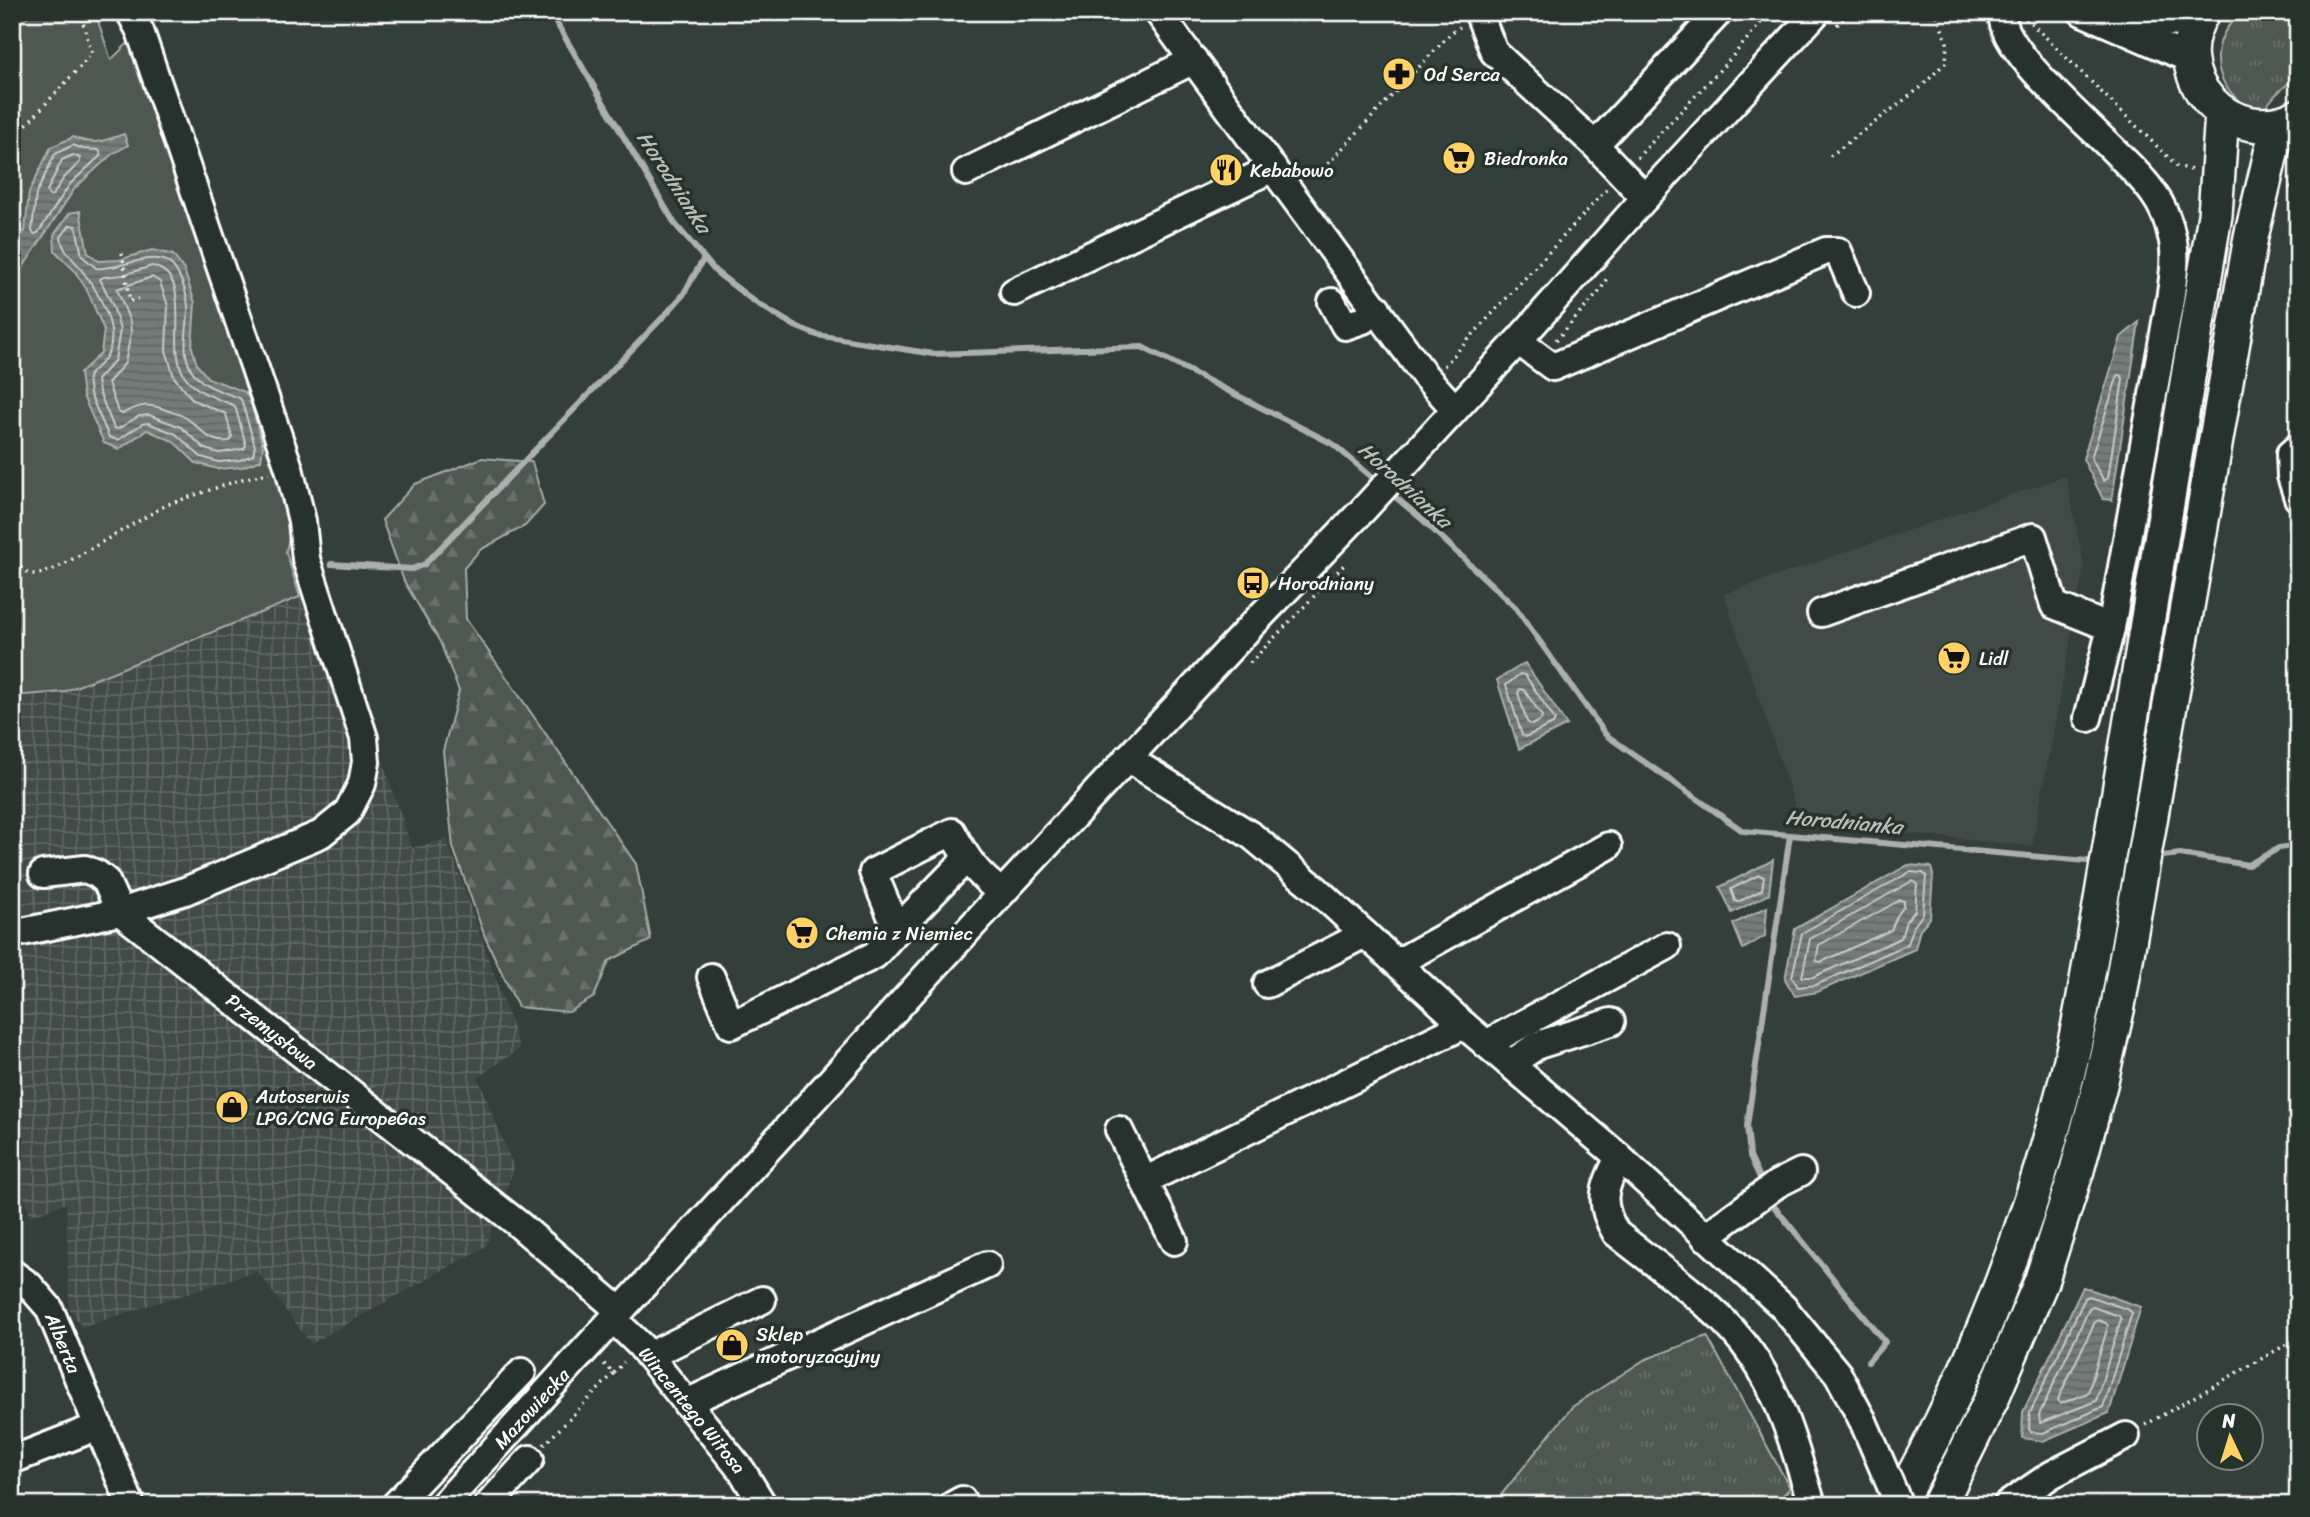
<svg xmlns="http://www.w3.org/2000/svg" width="2310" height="1517" font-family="Sriracha,sans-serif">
	<defs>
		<pattern id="industrial-grid" width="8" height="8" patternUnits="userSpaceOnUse" patternTransform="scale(1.75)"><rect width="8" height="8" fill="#404c47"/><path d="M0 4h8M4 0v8" fill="none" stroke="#5d6763"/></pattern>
		<pattern id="grass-tufts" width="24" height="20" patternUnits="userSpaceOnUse" patternTransform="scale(1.75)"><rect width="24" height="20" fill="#4d5853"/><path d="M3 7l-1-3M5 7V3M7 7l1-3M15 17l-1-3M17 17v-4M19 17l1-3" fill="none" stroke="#68716d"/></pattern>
		<pattern id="forest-firs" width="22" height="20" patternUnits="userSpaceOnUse" patternTransform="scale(1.75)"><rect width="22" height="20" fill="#4d5853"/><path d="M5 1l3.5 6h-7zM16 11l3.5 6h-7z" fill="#68716d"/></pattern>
		<pattern id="water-rules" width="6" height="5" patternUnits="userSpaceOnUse" patternTransform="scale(1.75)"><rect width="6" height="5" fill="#737b78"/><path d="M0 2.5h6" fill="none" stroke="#606462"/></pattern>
	</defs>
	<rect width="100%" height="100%" fill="#333f3a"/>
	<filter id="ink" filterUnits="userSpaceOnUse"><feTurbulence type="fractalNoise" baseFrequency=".0143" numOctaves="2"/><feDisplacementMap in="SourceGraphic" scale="14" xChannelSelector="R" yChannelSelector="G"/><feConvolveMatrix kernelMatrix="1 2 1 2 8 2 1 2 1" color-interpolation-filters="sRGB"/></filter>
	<g filter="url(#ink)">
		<!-- built -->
		<polygon fill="#404c47" points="2066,476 2084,567 2032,846 1801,823 1724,594"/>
		<!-- industrial -->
		<polygon fill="url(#industrial-grid)" points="324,588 412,848 447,839 520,1049 478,1077 514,1168 486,1246 311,1344 257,1271 82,1327 69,1308 66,1203 30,1216 12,1161 12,696 63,692"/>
		<!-- grass -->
		<g fill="url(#grass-tufts)" stroke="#a6aca9" stroke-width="2">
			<path d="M2246,12H2298V75C2286,87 2272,94 2265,110C2256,107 2247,106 2239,100C2208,78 2212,28 2246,12Z"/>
			<polygon points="1707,1336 1790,1488 1774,1505 1493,1505 1572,1407 1644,1360"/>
		</g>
		<!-- forest -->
		<polygon fill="url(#forest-firs)" stroke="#a6aca9" stroke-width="2" points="482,458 532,462 544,505 525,526 480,550 464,568 466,619 636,864 651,940 609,961 594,997 569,1012 518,1007 485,937 453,847 443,751 459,691 440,642 404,581 382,520 415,484"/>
		<!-- garden -->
		<polygon fill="#4d5853" stroke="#a6aca9" stroke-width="2" points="12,12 95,12 111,60 129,42 292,521 286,552 300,597 63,692 12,696"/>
		<!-- water -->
		<g fill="url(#water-rules)" stroke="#abb0ae" stroke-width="2">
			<path d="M124,134L128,145L111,155L75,188L12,284V245L25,231L29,192L51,147L73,137C92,146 105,141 124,134Z"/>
			<polygon points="80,211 88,253 99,261 119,260 152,250 173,255 184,270 195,303 192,347 197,365 208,378 245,392 250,400 263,446 261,460 242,467 218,469 196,463 173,441 147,430 119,449 104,443 83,396 80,373 101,353 104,330 87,290 74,270 55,251 54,235 70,213"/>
			<polygon points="2139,322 2112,500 2103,499 2083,459 2121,337"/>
			<polygon points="1525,663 1567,725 1519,749 1497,680"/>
			<polygon points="1773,860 1769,894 1732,913 1720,887"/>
			<polygon points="1908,865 1931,867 1933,875 1930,918 1920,929 1915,949 1817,992 1795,996 1785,979 1795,929"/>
			<polygon points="1767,907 1765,936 1743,949 1733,924"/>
			<polygon points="2083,1287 2141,1307 2109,1413 2043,1441 2022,1438 2023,1412"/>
		</g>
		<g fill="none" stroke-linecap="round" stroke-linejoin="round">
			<!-- shore -->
			<g stroke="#c7cac9" stroke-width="2">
				<polygon points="73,145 83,149 99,150 101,155 70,184 38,233 34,234 32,231 36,194 55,154"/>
				<polygon points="73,155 80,158 80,162 63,179 53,195 49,196 47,191 62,160"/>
				<path d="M70,225L76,226L82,256L96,268C120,270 142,254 164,260C178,264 187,293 188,306C189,327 180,350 191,369C202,388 223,391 241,399L255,446L253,455L240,460L219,462L201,457L176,434L148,423L142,424L118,440L109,437L90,394L88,377C93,370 102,364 106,357C123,331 96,288 80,268C72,256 62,252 61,237Z"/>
				<path d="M152,266C196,275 165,346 184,375C197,394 215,397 235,406L246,445L244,449L219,453L205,449L181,427L149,415L139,416L118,429L114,428L99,392L97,380L115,360L120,330L113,306L100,279L103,277L123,275Z"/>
				<path d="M152,277L160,282L168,306L166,350L174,377L193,400L226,414L232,437L230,441C209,444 204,431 189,420C183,415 175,413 169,411C150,403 140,404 122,414L118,412L108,383L125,363L131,333L130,322L117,289Z"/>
				<polygon points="2118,375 2122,376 2123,379 2108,478 2104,481 2091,458"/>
				<polygon points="1520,674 1525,675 1555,720 1553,724 1525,737 1522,735 1506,685"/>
				<polygon points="1520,689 1524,690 1542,716 1541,720 1532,725 1527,722 1518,693"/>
				<polygon points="1910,872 1923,873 1926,876 1923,914 1914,926 1908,944 1816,985 1798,987 1792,977 1802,933"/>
				<polygon points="1759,875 1764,877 1762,890 1738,902 1735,901 1731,889"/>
				<polygon points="1912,881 1917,884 1915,911 1906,921 1901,938 1813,977 1802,977 1810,939"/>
				<polygon points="1900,900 1904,901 1904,906 1897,916 1891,930 1821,962 1816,961 1819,945"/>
				<polygon points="2089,1296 2129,1310 2132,1313 2103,1407 2043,1433 2031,1432 2029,1429 2030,1413 2085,1298"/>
				<polygon points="2093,1307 2119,1316 2121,1319 2096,1401 2040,1423 2039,1415 2089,1309"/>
				<polygon points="2098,1320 2106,1323 2108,1326 2088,1393 2060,1404 2058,1399 2095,1322"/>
			</g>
			<!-- stream -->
			<g stroke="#abb0ae" stroke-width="6">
				<polyline points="550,12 675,224 716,272 755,302 795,326 817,335 933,354 1142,347 1333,444 1380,484"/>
				<polyline points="1388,491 1423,520 1516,608 1606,735 1743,831 2099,862"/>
				<polyline points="331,564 412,569 425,564 666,314 683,295 704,258"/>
				<polyline points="2155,857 2180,854 2248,865 2279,848 2298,845"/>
				<polyline points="1761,1180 1750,1156 1747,1126 1790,835"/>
				<polyline points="1772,1204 1885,1342 1868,1362"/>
			</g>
			<defs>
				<g id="minor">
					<polyline points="1158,12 1425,376 1455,409"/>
					<polyline points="1478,12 1494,52 1595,145 1645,198"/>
					<path d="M2003,12C1994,53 2127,153 2153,193C2162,205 2169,222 2172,237C2177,256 2173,280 2170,300L2111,628L2088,718"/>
					<polyline points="2082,12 2190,59"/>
					<polyline points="2118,24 2196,22"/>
					<polyline points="1595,145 1719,12"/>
					<polyline points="966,172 1194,60"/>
					<polyline points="1014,292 1273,168"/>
					<polyline points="1332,302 1345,326 1363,320 1377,308"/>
					<polyline points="1518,341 1553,367 1826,251 1838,251 1856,293"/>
					<polyline points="2298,447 2290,454 2291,476 2298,498"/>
					<polyline points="1821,613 2033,537 2054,605 2111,628"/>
					<path d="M1127,758L1252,836L1317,890L1464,1025L1619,1157C1604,1188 1597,1201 1616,1233C1661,1270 1719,1306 1752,1355C1782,1398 1797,1455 1812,1505"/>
					<path id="s1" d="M43,874L85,869L97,874L106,881L120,912L517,1223L620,1311"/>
					<polyline points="897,930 966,859"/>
					<polyline points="12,934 120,912 185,891 321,834 347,813 362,784 366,762 364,738 306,559 302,521 289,468 140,31 130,12"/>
					<polyline points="1397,963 1608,846"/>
					<path d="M711,977L731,1025L875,955L897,930L873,872L952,832C967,860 977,874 1002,893"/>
					<polyline points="1267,984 1365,934"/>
					<polyline points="1486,1044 1667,946"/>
					<polyline points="1510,1064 1538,1045 1611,1022"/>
					<polyline points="1119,1130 1174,1241"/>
					<polyline points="1619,1157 1783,1307 1838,1374 1863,1421"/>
					<polyline points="1144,1181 1464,1025"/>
					<polyline points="1705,1237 1777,1184 1801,1172"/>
					<path id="s2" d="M12,1273L29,1285L49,1308L131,1505"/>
					<path id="s3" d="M613,1319L640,1345L742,1471L763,1505"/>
					<polyline points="649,1356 762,1300"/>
					<polyline points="686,1403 987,1265"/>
					<polyline points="12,1460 99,1426"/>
					<polyline points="395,1505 522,1372"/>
					<path id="s4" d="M443,1505L1002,893L1253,624L1362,511L1518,341L1645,198L1817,12"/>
					<polyline points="488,1505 530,1459"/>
					<polyline points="953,1505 962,1500"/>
					<polyline points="2007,1505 2051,1475 2126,1436"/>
				</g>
				<g id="major">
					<path d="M2203,12C2161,75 2231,151 2298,116"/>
					<path d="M1897,1505C1972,1374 2026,1234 2064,1088C2080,1028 2089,967 2100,906L2215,215L2222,113"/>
					<polyline points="1939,1505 1992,1398 2041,1282 2077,1170 2100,1085 2118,1006 2251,237 2278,124"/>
				</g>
			</defs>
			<!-- minor casing -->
			<use href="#minor" stroke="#fff" stroke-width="32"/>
			<!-- major casing -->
			<use href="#major" stroke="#fff" stroke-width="38"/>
			<!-- path -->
			<g stroke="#fff" stroke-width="3.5" stroke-dasharray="2 5" stroke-linecap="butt">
				<polyline points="12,18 50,12"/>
				<polyline points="2026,18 2177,166 2192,170"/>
				<polyline points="1837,25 1849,12"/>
				<polyline points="12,140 92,54 80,12"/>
				<polyline points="1830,156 1920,88 1946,62 1947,43 1936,12"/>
				<polyline points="1637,158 1731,58 1770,12"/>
				<polyline points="1323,169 1452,32 1460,27"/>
				<polyline points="2289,187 2298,188"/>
				<polyline points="122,253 130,301 138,299"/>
				<polyline points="1556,340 1600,291 1608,276"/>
				<polyline points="1444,366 1607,189"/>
				<path d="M12,556C27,579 36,577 59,567L166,505L242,479L269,473"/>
				<polyline points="1250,663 1344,565"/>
				<polyline points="614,1373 624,1362"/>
				<polyline points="2145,1425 2298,1338"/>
				<polyline points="544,1445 614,1373 603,1363"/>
			</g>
			<!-- minor -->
			<use href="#minor" stroke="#26332d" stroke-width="26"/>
			<!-- major -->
			<use href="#major" stroke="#26332d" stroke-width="33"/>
			<defs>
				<polyline id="minor-bridge" points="1863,1421 1899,1505"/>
			</defs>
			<!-- minor-bridge casing -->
			<use href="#minor-bridge" stroke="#fff" stroke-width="32" stroke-linecap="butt"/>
			<!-- minor-bridge -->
			<use href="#minor-bridge" stroke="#26332d" stroke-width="26"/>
		</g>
	</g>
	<!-- icons -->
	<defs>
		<symbol id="pharmacy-disc" viewBox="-11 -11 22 22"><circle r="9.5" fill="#ffd166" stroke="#26332d"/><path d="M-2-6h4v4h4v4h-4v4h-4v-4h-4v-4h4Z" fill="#111"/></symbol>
		<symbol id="supermarket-disc" viewBox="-11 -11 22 22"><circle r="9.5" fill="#ffd166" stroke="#26332d"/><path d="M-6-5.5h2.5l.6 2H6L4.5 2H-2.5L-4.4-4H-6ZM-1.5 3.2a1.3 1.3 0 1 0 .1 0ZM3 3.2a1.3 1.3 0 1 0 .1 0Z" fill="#111"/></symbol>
		<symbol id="restaurant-disc" viewBox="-11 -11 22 22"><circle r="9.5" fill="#ffd166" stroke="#26332d"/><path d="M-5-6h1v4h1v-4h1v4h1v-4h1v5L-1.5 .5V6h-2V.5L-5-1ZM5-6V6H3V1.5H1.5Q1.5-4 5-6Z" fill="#111"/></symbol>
		<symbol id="bus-disc" viewBox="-11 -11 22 22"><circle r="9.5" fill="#ffd166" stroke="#26332d"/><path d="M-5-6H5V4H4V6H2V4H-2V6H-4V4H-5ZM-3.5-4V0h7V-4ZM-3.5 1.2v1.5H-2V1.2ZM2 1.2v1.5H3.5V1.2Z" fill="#111"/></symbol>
		<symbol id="shop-disc" viewBox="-11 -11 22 22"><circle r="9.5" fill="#ffd166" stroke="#26332d"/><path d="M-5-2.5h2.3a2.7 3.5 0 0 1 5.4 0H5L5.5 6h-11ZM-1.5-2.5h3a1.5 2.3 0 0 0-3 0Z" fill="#111"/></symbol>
	</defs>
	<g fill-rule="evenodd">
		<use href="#pharmacy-disc" x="1380" y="55" width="38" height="38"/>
		<use href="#supermarket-disc" x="1440" y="139" width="38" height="38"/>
		<use href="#restaurant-disc" x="1207" y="151" width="38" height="38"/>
		<use href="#bus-disc" x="1234" y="564" width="38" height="38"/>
		<use href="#supermarket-disc" x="1935" y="639" width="38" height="38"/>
		<use href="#supermarket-disc" x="783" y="914" width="38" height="38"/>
		<use href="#shop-disc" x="213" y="1088" width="38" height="38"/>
		<use href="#shop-disc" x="713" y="1326" width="38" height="38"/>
	</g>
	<g text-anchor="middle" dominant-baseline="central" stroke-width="7" stroke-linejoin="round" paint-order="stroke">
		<!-- poi labels -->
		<g font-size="19" fill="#fff" stroke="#26332d" text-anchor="start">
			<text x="1424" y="74">Od Serca</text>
			<text x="1484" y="158">Biedronka</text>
			<text x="1250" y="170">Kebabowo</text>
			<text x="1278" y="583">Horodniany</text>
			<text x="1979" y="658">Lidl</text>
			<text x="826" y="933">Chemia z Niemiec</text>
			<text x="256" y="1096">Autoserwis<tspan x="256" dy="22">LPG/CNG EuropeGas</tspan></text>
			<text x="756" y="1334">Sklep<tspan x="756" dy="22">motoryzacyjny</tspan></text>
		</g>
		<!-- street labels -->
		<g font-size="19" fill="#fff" stroke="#26332d">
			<text stroke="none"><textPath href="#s1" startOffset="294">Przemysłowa</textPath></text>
			<text stroke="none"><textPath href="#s2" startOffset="89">Alberta</textPath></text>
			<text stroke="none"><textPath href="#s4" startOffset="131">Mazowiecka</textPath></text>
			<text stroke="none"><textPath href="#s3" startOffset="121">Wincentego Witosa</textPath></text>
		</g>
		<!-- water labels -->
		<g font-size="21" font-style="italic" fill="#b9bdbc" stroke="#26332d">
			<text transform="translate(674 182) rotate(57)">Horodnianka</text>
			<text transform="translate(1405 485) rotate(42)">Horodnianka</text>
			<text transform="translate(1844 822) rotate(5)">Horodnianka</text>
		</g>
	</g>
	<!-- margin -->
	<rect width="2310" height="1517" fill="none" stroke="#26332d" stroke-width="42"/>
	<rect x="21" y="21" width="2268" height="1475" fill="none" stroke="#fff" stroke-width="2.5" filter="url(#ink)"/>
	<!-- north arrow -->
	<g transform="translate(2230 1437) rotate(356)"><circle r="33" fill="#26332d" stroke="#7d8581" stroke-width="2"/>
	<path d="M0-5L12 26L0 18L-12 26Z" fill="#ffd166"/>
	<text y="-10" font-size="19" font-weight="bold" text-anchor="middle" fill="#ffffff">N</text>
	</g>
</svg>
